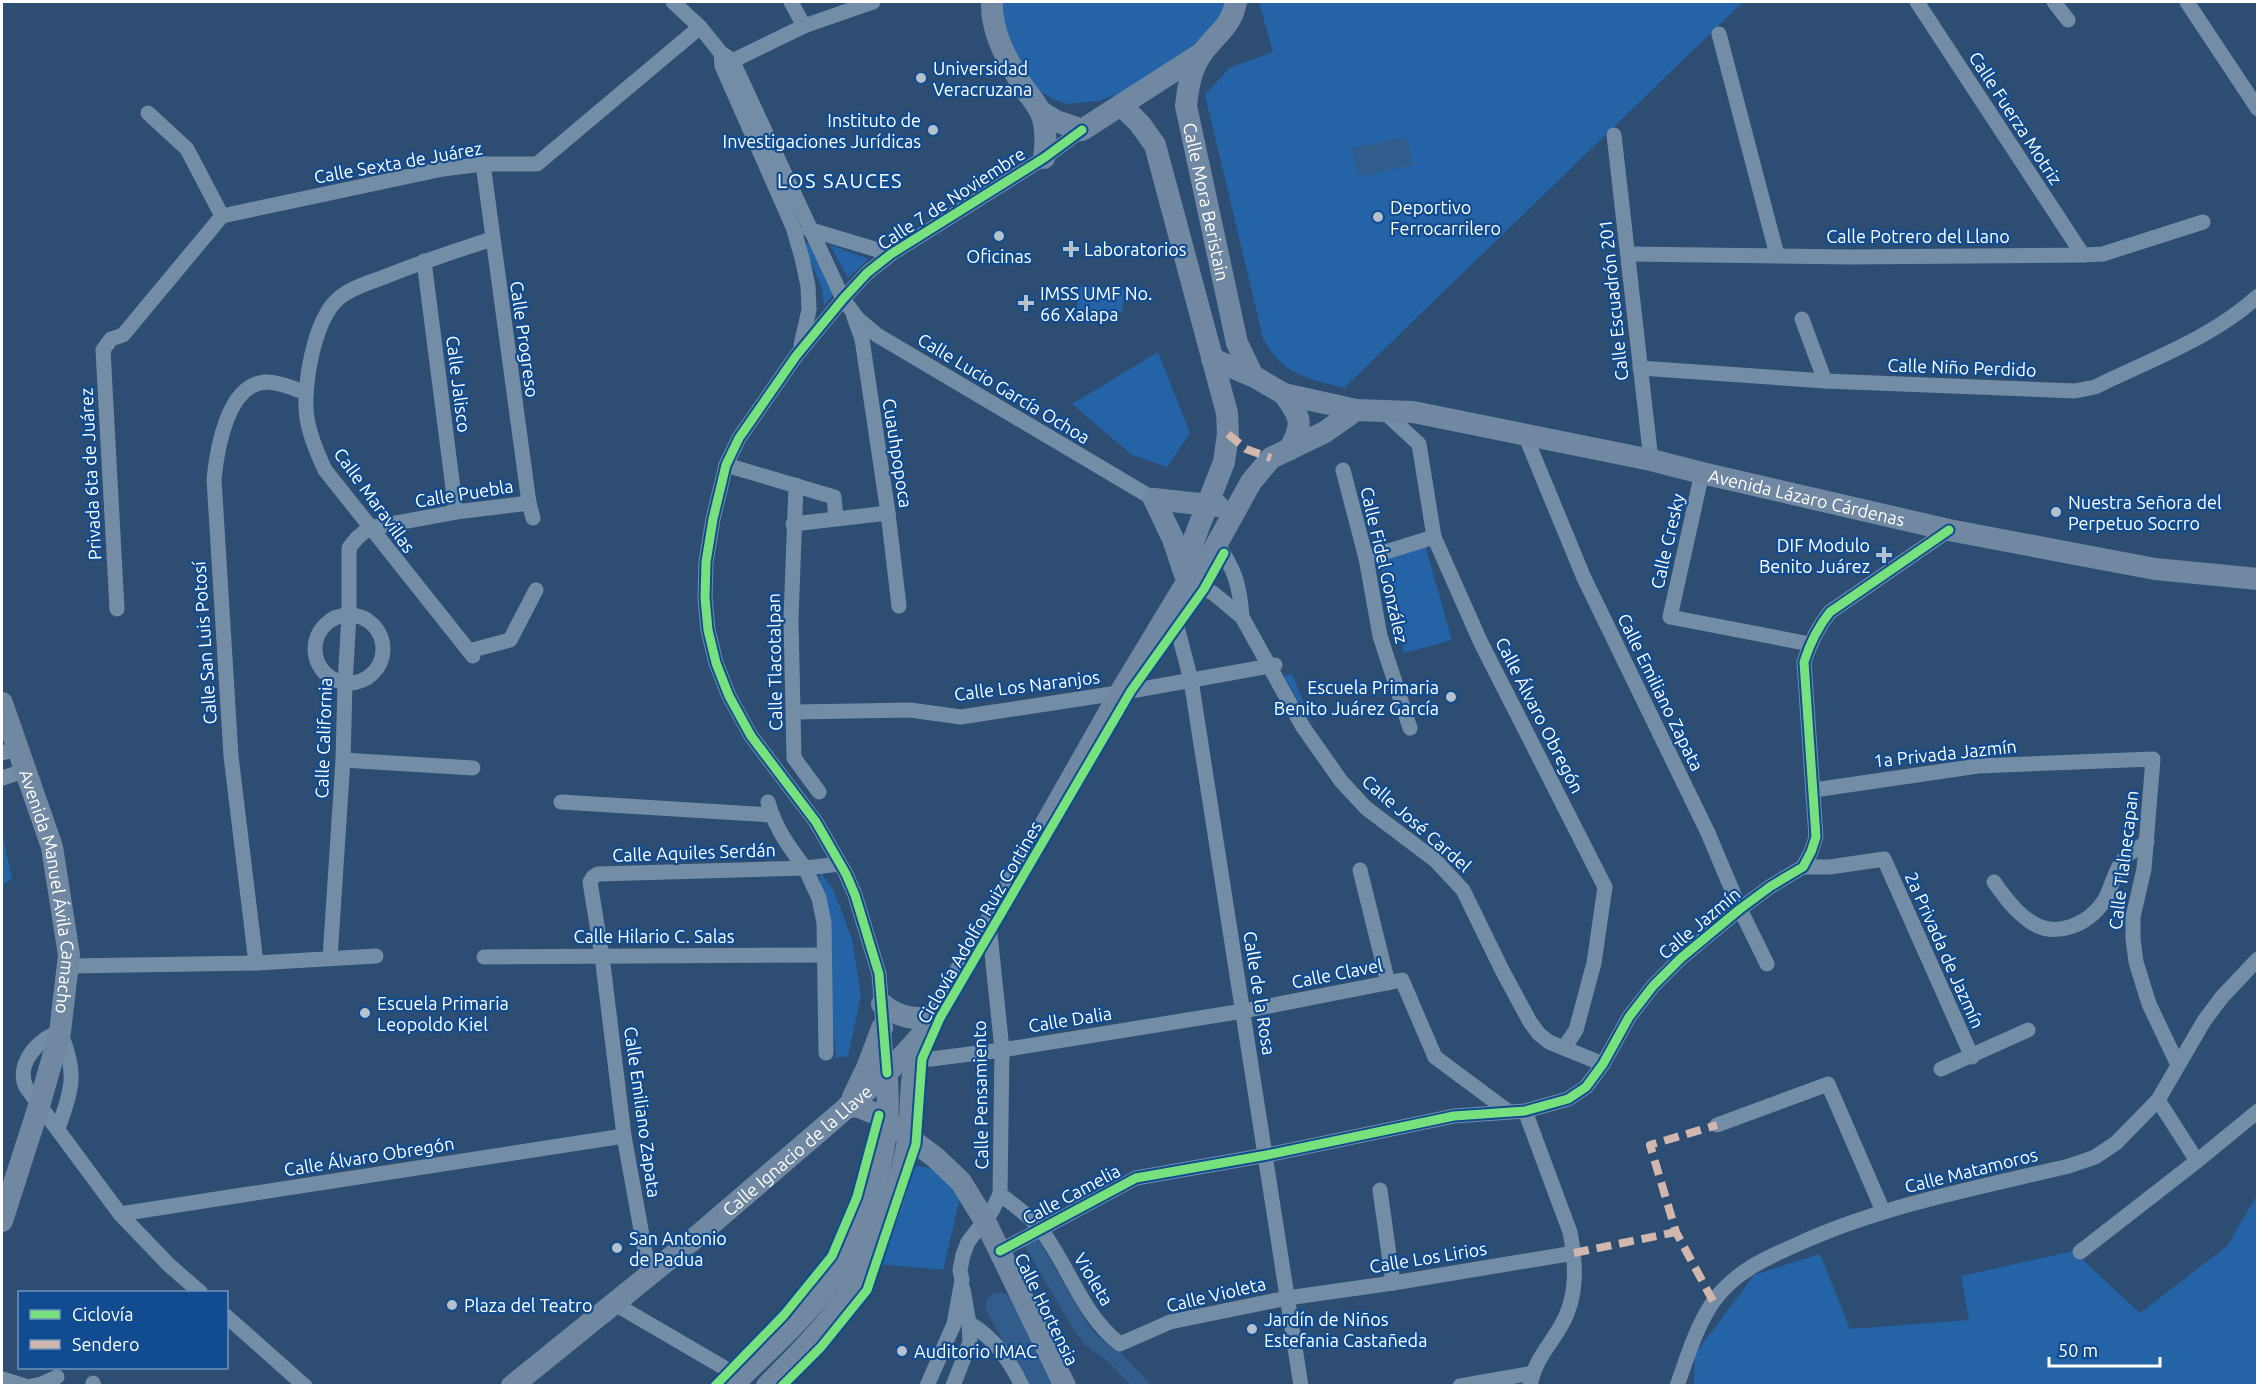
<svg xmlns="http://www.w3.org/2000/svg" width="2259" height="1387" font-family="Ubuntu,sans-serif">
	<rect width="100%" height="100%" fill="#2d4d72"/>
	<!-- green -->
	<g fill="#2363a6">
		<polygon points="1003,2 1225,2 1222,12 1211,29 1192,46 1131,89 1099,101 1067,104 1053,99 1035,88 1025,76 1003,20"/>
		<path d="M1259,2H1743L1344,388C1306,377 1283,376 1263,338L1205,95L1229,68L1273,52Z"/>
		<polygon points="810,242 838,289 824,306 822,288 803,244"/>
		<polygon points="830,245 869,259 848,278"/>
		<polygon points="1078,286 1124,289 1122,312 1077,309"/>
		<polygon points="1158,352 1190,433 1167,467 1132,455 1072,404"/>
		<polygon points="1425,545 1452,640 1404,653 1378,558"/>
		<polygon points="1292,674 1314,728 1284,676"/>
		<polygon points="2,832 12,878 2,886"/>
		<polygon points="819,870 833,889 852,939 861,996 848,1056 836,1058"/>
		<path d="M909,1165C943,1169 939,1171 960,1198L943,1270L877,1264Z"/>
		<polygon points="2257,1195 2257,1385 1694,1386 1695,1354 1754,1275 1820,1254 1850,1329 1969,1320 1961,1276 2073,1251 2140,1313 2227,1246"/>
	</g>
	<!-- water -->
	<polygon fill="#325c8c" points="1406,137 1413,165 1359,176 1352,148"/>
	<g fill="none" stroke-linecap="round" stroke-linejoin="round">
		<!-- canal -->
		<polyline stroke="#325c8c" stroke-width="15" points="1029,1238 1081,1328 1094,1343 1112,1355 1142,1386"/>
		<!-- river -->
		<polyline stroke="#325c8c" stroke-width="27" points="999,1306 1043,1386"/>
		<!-- street -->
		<g stroke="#748da6" stroke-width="15">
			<polyline points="673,2 700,27 721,53 732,60 843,299 858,319 877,335 1154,499"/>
			<polyline points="791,2 804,26"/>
			<polyline points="1917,2 2083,255"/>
			<polyline points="2054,2 2068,20"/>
			<polyline points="2187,2 2258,109"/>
			<polyline points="1719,34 1777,255"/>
			<polyline points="721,53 722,66 793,227 802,258 808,286 809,310 801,345"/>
			<polyline points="724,65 804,26 873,2"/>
			<polyline points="148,113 187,149 222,216"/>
			<polyline points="1614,135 1651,460"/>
			<polyline points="483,164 529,503 533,518"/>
			<polyline points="808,229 891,254"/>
			<polyline points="1628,254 1849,257 2083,255 2103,254 2203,222"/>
			<polyline points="424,261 456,512"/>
			<polyline points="854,317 862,339 888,513 899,606"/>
			<polyline points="1802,319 1825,381"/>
			<path d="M1640,368L1825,381L2075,391L2095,387C2150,360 2212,338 2258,296"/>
			<polyline points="1382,410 1419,444 1434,537 1481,643 1605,887 1594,963 1576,1030 1564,1048"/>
			<polyline points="1525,435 1584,578 1708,833 1740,909 1767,964"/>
			<polyline points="726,465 834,497 836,518"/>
			<polyline points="1343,470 1366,558 1380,636 1410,728"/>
			<polyline points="1702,473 1670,617 1810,644"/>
			<polyline points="796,485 791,619 794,758 819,792"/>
			<polyline points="793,524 888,513"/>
			<path d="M1216,543C1235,568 1240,587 1242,617"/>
			<polyline points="1366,558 1434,537"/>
			<polyline points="1187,582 1213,593 1242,617 1303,727 1341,781 1366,808 1435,860 1463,890 1502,970 1530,1022 1539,1034 1549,1042 1603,1064"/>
			<polyline points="1172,608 1191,680 1301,1386"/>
			<polyline points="117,609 103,350 111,339 123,335 222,216 443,169 483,164 537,164 700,27"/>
			<circle cx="349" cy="649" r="34"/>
			<polyline points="469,651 510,640 536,590"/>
			<path d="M473,656L325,470C317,453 310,437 307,418C302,388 314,319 339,298C352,287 369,283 384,277C419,263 455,251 492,239"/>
			<polyline points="795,712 910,710 961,717 1131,691 1275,665"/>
			<polyline points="2,753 16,749"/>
			<polyline points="343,760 473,768"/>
			<polyline points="2,778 24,771"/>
			<polyline points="1814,790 1978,766 2153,759 2144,869 2133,917 2133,939 2136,962 2149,1004 2178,1065"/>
			<polyline points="561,802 772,815"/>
			<path d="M768,802C775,828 789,847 805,868"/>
			<polyline points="1803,867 1830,867 1884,859 1972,1057"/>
			<polyline points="1360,870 1388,983"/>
			<path d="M1994,882C2004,896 2014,910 2028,920C2054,940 2088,925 2104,901C2112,888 2114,870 2124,859C2129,852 2140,847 2147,842"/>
			<polyline points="484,957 824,955"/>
			<polyline points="330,958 343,760 345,684 349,615 349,548 357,538 369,528 456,512 529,503"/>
			<path d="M256,963L231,756L214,479C217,450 227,385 265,382C279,382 293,388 306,393"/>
			<polyline points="69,966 256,963 376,956"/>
			<polyline points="826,1053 824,923 819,898 805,868 840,864"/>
			<polyline points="908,1059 931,1059 1002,1050 1243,1011 1402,980 1435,1057 1509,1112"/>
			<polyline points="1941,1069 2028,1030"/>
			<polyline points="887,1073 879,974 855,895 846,874 816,822 751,736 729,696 716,663 708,630 705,598 706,562 713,519 726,465 739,438 796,356 843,299 867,273 891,254 1044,158 1082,130"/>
			<polyline points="2158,1100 2197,1161"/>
			<path d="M1525,1111L1570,1232C1576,1263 1578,1296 1562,1324C1550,1346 1535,1358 1530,1386"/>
			<polyline points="1717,1125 1828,1084 1883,1211"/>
			<path d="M58,1129C72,1088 78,1074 60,1032C39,1038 15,1064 26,1087L120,1214L169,1265L200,1292"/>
			<polyline points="1380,1190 1393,1283"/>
			<path d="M1000,1194C1013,1205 1032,1217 1042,1231C1069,1267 1083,1316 1120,1344L1170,1322L1287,1298L1393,1283L1574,1253"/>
			<polyline points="120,1214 624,1136"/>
			<path d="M1000,1251L1136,1178L1267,1155L1454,1116L1525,1111L1568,1099L1586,1087L1603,1064L1629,1017L1653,986L1681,958L1740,909L1771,886L1803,867L1811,852L1816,837L1804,662C1810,643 1817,628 1830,612L1949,530"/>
			<polyline points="2080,1252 2197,1161 2258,1111"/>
			<polyline points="649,1274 624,1136 602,956 590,882 593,877 598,874 805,868"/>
			<polyline points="615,1304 740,1377"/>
			<polyline points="226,1316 305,1386"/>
			<path d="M969,1323C994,1338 1009,1359 1022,1386"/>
			<polyline points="2,1379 25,1386"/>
			<polyline points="93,1383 94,1386"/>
			<polyline points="32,1386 41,1384 57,1377"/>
			<polyline points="927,1386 954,1324 962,1280 960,1270 963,1255 968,1242 992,1211 1000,1194 1002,1050 989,924"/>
			<polyline points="953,1386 970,1342 969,1323 963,1289"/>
			<polyline points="1460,1386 1533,1373"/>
			<path d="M1677,1386C1687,1358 1696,1327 1713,1302C1734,1272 1766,1258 1798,1244C1884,1205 1977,1188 2069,1166L2095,1157L2116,1143L2158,1100L2204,1021L2222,997L2258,959"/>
		</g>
		<!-- secondary -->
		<g stroke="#7088a2" stroke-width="22">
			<path d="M992,2C991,27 1004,55 1017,76C1023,89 1034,99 1040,111C1047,125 1046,143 1044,158"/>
			<path id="s1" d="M1236,2C1231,27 1217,33 1203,52C1191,68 1188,87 1186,106L1237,343L1253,376"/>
			<polyline points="1121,105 1140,124 1155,145 1227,413 1228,434 1224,462 1187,557 1187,582"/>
			<polyline points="1041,112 1056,121 1082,130 1202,53"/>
			<path id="s2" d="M1212,359L1253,376L1284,394L1356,410L1413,412L1651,460L1702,473L1949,530L2155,569L2258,579"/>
			<path d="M1284,394C1301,418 1304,423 1289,450"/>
			<polyline points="1154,499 1173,539 1184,572"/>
			<polyline points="1154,499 1218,506"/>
			<path id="s3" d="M2,703L52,847L69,955L60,1032L39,1106L2,1221"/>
			<path d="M882,1004C898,1017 913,1020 933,1017"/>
			<polyline points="853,1097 867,1068 882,1028"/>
			<polyline points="848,1106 859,1107 879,1115 936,1158 961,1182 985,1221 1065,1386"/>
			<path id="s4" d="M512,1386L695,1238L887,1073L920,1037L989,924L1120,693L1187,582L1204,567L1251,482L1271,458L1325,432L1356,410"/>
			<path d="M732,1386C761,1356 793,1329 819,1297C858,1249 881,1184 887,1123C889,1107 887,1089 887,1073"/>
			<path d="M767,1386C789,1363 812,1341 832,1316C872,1267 896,1203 908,1142C911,1127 910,1112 911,1097C912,1077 915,1057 920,1038"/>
		</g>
		<!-- quiet -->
		<g stroke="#d1b7ad" stroke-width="8" stroke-dasharray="15 8" stroke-linecap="butt">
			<polyline points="1228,434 1246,449 1271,458"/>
			<polyline points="1574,1253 1676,1232"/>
			<polyline points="1713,1301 1676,1232 1650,1145 1717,1125"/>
		</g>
		<defs>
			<g id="cycleway">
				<polyline points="887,1073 879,974 855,895 846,874 816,822 751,736 729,696 716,663 708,630 705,598 706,562 713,519 726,465 739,438 796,356 843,299 867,273 891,254 1044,158 1082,130"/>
				<path d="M1000,1251L1136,1178L1267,1155L1454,1116L1525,1111L1568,1099L1586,1087L1603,1064L1629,1017L1653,986L1681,958L1740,909L1771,886L1803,867L1811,852L1816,837L1804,662C1810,643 1817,628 1830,612L1949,530"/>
				<polyline points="715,1386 784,1315 832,1256 857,1197 879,1115"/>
				<polyline points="782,1386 821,1347 867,1290 916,1144 922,1059 940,1018 1131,691 1204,589 1224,553"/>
			</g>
		</defs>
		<!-- cycleway casing -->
		<use href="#cycleway" stroke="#104c8f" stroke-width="13"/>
		<!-- cycleway -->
		<use href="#cycleway" stroke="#77e17e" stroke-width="9"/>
	</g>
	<!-- markers -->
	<g fill="#b6c1ce" stroke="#104c8f" stroke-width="2">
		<circle cx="921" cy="78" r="6"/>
		<circle cx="933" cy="130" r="6"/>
		<circle cx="1378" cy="217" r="6"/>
		<circle cx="999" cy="236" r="6"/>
		<path d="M1068 240h6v6h6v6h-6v6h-6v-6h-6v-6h6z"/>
		<path d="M1023 294h6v6h6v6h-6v6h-6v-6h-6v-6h6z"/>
		<circle cx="2056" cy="512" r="6"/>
		<path d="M1881 546h6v6h6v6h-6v6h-6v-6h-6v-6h6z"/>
		<circle cx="1451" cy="697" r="6"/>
		<circle cx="365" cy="1013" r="6"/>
		<circle cx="617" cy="1248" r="6"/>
		<circle cx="452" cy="1305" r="6"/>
		<circle cx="1252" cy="1329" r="6"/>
		<circle cx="902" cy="1351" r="6"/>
	</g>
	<g text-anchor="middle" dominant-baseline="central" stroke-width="4.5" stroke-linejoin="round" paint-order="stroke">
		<!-- poi labels -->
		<g font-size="18" fill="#fff" stroke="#104c8f" text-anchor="start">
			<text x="933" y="68">Universidad<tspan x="933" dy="21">Veracruzana</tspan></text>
			<text x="921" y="120" text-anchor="end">Instituto de<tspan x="921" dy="21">Investigaciones Jurídicas</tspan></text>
			<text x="1390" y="207">Deportivo<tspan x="1390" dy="21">Ferrocarrilero</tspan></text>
			<text x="1084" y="249">Laboratorios</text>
			<text x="999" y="256" text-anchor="middle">Oficinas</text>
			<text x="1040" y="293">IMSS UMF No.<tspan x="1040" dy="21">66 Xalapa</tspan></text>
			<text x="2068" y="502">Nuestra Señora del<tspan x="2068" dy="21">Perpetuo Socrro</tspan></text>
			<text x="1870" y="545" text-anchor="end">DIF Modulo<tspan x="1870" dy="21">Benito Juárez</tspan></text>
			<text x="1439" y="687" text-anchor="end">Escuela Primaria<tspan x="1439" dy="21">Benito Juárez García</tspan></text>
			<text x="377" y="1003">Escuela Primaria<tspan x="377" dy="21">Leopoldo Kiel</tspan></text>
			<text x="629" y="1238">San Antonio<tspan x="629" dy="21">de Padua</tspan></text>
			<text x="464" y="1305">Plaza del Teatro</text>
			<text x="1264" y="1319">Jardín de Niños<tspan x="1264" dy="21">Estefania Castañeda</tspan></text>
			<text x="914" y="1351">Auditorio IMAC</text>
		</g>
		<!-- street labels -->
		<g font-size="18" fill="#fff" stroke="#104c8f">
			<text transform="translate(2016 118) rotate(57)">Calle Fuerza Motriz</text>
			<text transform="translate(398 162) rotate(-10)">Calle Sexta de Juárez</text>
			<text transform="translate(951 198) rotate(-33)">Calle 7 de Noviembre</text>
			<text stroke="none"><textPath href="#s1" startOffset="216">Calle Mora Beristain</textPath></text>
			<text x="1918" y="236">Calle Potrero del Llano</text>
			<text transform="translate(1613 300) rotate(-96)">Calle Escuadrón 201</text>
			<text transform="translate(525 339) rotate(82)">Calle Progreso</text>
			<text transform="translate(1962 367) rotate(2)">Calle Niño Perdido</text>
			<text transform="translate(459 384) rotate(83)">Calle Jalisco</text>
			<text transform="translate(1004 388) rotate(31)">Calle Lucio García Ochoa</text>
			<text transform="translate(898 453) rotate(81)">Cuauhpopoca</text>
			<text transform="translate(90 474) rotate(-93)">Privada 6ta de Juárez</text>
			<text transform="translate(464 493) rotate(-9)">Calle Puebla</text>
			<text stroke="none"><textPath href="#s2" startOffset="614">Avenida Lázaro Cárdenas</textPath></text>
			<text transform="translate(375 500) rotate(54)">Calle Maravillas</text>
			<text transform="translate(1667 541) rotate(-77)">Calle Cresky</text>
			<text transform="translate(1385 565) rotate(77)">Calle Fidel González</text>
			<text transform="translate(204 643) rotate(-94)">Calle San Luis Potosí</text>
			<text transform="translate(774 662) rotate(-91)">Calle Tlacotalpan</text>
			<text transform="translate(1027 685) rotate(-7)">Calle Los Naranjos</text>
			<text transform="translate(1661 692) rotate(64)">Calle Emiliano Zapata</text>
			<text transform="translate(1540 715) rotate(63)">Calle Álvaro Obregón</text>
			<text transform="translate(323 738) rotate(-88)">Calle California</text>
			<text transform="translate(1945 753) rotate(-6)">1a Privada Jazmín</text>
			<text transform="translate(1417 823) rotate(41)">Calle José Cardel</text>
			<text transform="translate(694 852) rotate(-2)">Calle Aquiles Serdán</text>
			<text transform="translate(2123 860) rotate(-83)">Calle Tlalnecapan</text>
			<text stroke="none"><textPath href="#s3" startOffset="196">Avenida Manuel Ávila Camacho</textPath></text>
			<text transform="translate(979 922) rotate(-60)">Ciclovía Adolfo Ruiz Cortines</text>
			<text transform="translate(1699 923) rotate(-40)">Calle Jazmín</text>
			<text x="654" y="936">Calle Hilario C. Salas</text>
			<text transform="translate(1945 950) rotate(66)">2a Privada de Jazmín</text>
			<text transform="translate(1337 973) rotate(-11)">Calle Clavel</text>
			<text transform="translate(1260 993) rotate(81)">Calle de la Rosa</text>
			<text transform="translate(1070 1019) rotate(-9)">Calle Dalia</text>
			<text transform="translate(980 1095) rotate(-91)">Calle Pensamiento</text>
			<text transform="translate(643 1112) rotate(82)">Calle Emiliano Zapata</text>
			<text stroke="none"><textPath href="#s4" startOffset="370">Calle Ignacio de la Llave</textPath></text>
			<text transform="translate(369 1156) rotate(-9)">Calle Álvaro Obregón</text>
			<text transform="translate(1971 1170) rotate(-14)">Calle Matamoros</text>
			<text transform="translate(1071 1194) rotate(-28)">Calle Camelia</text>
			<text transform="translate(1428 1257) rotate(-9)">Calle Los Lirios</text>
			<text transform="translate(1094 1279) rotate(59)">Violeta</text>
			<text transform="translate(1216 1294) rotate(-13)">Calle Violeta</text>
			<text transform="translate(1047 1309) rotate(64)">Calle Hortensia</text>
		</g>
		<!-- neighbourhood labels -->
		<g font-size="20" letter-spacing="1.5" fill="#fff" stroke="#104c8f">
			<text x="840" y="180">LOS SAUCES</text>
		</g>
	</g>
	<!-- border -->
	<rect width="2259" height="1387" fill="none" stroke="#ffffff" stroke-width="6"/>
	<!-- legend -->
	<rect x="18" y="1291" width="210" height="78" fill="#104c8f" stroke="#7094bc" stroke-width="1.5"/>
	<rect x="30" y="1310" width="30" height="9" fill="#77e17e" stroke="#7094bc" stroke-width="1.5"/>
	<text x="72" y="1321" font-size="18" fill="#ffffff">Ciclovía</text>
	<rect x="30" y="1340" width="30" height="9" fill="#d1b7ad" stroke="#7094bc" stroke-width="1.5"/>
	<text x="72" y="1351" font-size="18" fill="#ffffff">Sendero</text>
	<!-- scale -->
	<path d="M2049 1357v9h111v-9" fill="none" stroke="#ffffff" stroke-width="3"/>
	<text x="2058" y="1357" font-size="18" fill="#ffffff" stroke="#104c8f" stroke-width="4.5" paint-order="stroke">50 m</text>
</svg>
